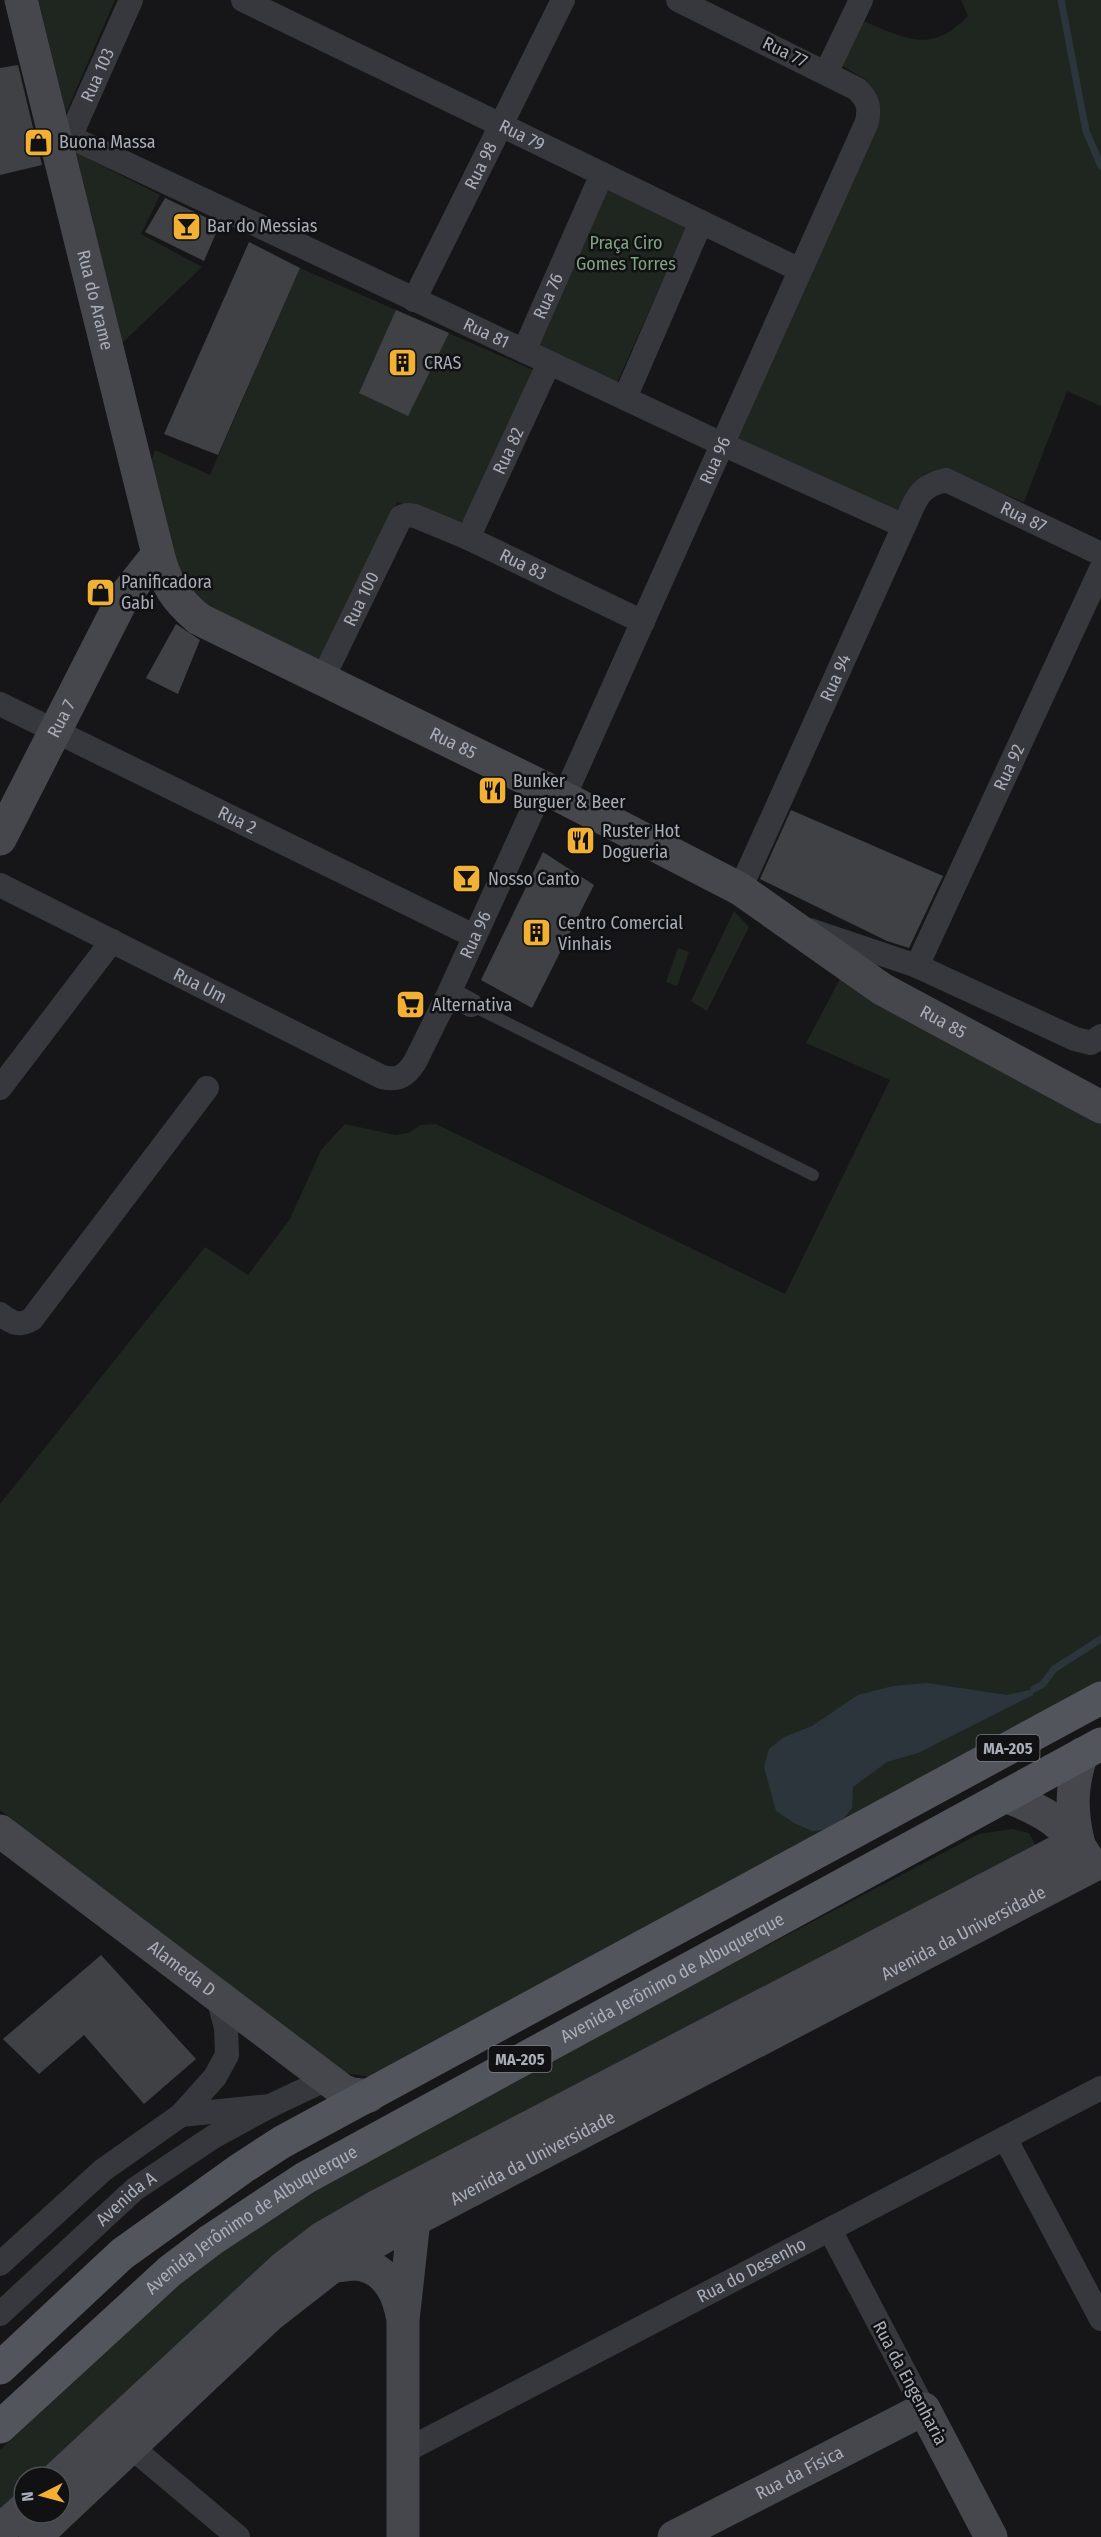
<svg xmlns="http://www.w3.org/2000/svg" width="1101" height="2537" font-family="'Fira Sans Condensed',sans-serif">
	<rect width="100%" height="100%" fill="#161618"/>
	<!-- green -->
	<g fill="#1e261f">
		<polygon points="34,0 115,0 65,115"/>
		<path d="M961,0H1101V406L1067,391L1024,502L946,471L924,474L913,487L900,514L731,445L875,94L865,79L837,63L863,21C905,38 931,55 968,16Z"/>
		<polygon points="72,151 160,195 141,234 202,267 122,343"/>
		<polygon points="606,189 686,228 616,385 536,350"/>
		<polygon points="300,268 533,370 464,523 397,502 317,671 188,596 149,469 155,450 210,475"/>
		<polygon points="734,911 749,927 707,1011 691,1001"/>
		<polygon points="678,948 689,952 677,986 666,982"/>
		<polygon points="840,979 1101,1103 1101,1698 371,2077 344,2073 315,2057 0,1810 0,1504 205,1247 248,1275 290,1219 321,1150 345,1124 395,1135 408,1133 421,1125 436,1124 785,1294 890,1080 806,1043"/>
		<polygon points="1012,1829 1029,1833 1037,1848 512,2124 45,2477 24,2477 24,2496 0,2519 0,2450 182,2280 279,2209 398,2140 979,1834"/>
	</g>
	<!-- water -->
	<polygon fill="#2c353c" points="927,1683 1007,1695 1034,1689 1033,1695 918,1753 887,1762 853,1787 852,1808 845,1817 835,1824 823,1830 812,1831 794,1823 776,1811 764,1767 769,1749 784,1737 812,1726 858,1695 893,1686"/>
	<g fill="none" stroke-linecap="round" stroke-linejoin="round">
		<!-- stream -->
		<g stroke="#2c353c" stroke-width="7">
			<polyline points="1061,0 1086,131 1101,166"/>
			<polyline points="1034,1689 1043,1684 1054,1669 1101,1639"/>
		</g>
	</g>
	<!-- building -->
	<g fill="#404145">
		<polygon points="18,65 42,165 0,175 0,68"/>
		<polygon points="165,198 220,224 204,261 145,232"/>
		<polygon points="249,242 300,268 218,455 164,434"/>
		<polygon points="396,310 449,333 408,416 359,393"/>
		<polygon points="176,624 200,640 178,694 146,678"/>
		<polygon points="791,810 943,876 909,948 887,941 760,879"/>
		<polygon points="543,852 594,885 532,1008 481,980"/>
		<polygon points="101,1955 196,2059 144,2104 84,2035 39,2074 3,2039"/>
	</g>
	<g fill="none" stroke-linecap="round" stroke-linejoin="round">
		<!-- lane -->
		<polyline stroke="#37383d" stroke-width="12" points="471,1005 813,1175"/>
		<!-- street -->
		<g stroke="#37383d" stroke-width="24">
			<path id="s1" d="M243,0L800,270"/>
			<polyline points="826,73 861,0"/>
			<path id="s2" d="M70,137L722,444L904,526"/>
			<path id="s3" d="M56,139L70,137L131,0"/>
			<path id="s4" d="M414,300L563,0"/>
			<path id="s5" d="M524,351L602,174"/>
			<polyline points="625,398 701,222"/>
			<path id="s6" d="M468,538L549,363"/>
			<path id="s7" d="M322,680L401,517L407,515L415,516L468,538L643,622"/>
			<path id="s8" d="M0,704L474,936"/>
			<path id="s9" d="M564,797L867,122C870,107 868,100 857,89L678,0"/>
			<path id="s10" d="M0,885L382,1077C398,1081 406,1076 415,1062L449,993L543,787"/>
			<path id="s11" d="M740,889L904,526C916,501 916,487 946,480L1101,554"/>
			<polyline points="810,930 917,966 1075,1039 1091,1043 1101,1036"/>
			<path id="s12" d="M917,966L1101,569"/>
			<polyline points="449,993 471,1005"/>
			<polyline points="0,1088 112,941"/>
			<path d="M0,1314C12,1323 19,1327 32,1319L207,1088"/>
			<polyline points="181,2115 270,2106 327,2079"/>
			<polyline points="1005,2138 1101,2319"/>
			<polyline points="830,2230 924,2409"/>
			<polyline points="0,2264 103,2170 181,2115 215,2077 227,2055 226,2028 218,1997"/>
			<path id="s13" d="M0,2314L135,2189L213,2137L270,2106"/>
			<polyline points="130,2446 238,2537"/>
			<path id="s14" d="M403,2452L1101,2088"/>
		</g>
		<!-- secondary -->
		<g stroke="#45474d" stroke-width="33">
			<path id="s15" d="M21,0L158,554C166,584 174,598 199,619L543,787L740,889L882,989L1101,1107"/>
			<path id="s16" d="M0,839L123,598L158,554"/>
			<path d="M1005,1796C1040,1809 1068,1824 1087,1858"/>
			<path id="s17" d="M0,1831L342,2090L352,2094L369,2096"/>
			<path d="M1078,1841C1071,1810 1071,1785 1082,1754"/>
			<path d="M330,2265C338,2267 346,2264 354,2264C384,2265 397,2290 402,2315"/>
			<polyline points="58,2477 283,2268 322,2238 374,2208 1078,1841"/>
			<polyline points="0,2531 24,2509"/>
			<path id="s18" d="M35,2537L269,2316L333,2266L414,2220L1092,1866"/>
			<polyline points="403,2537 403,2320 414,2220 412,2205"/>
			<path id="s19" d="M674,2537L924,2409L991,2537"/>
		</g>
		<!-- primary -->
		<g stroke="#53555c" stroke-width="33">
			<polyline points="0,2368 122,2254 242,2168 282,2142 1101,1698"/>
			<path id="s20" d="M0,2427L170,2271L211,2240L305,2178L1101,1744"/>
		</g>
	</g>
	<!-- icons -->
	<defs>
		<symbol id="shop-square" viewBox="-11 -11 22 22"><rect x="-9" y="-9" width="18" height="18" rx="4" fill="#f2b134" stroke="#111113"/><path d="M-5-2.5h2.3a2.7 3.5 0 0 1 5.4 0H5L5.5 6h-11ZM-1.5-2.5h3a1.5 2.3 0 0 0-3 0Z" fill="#111"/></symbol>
		<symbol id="bar-square" viewBox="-11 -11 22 22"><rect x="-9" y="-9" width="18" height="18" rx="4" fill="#f2b134" stroke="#111113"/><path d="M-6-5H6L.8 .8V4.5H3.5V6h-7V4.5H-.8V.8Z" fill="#111"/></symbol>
		<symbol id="building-square" viewBox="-11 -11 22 22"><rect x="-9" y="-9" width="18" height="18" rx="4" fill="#f2b134" stroke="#111113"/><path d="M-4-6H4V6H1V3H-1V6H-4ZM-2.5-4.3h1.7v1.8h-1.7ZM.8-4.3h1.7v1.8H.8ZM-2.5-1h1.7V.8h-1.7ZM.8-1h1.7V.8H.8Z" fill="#111"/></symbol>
		<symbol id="restaurant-square" viewBox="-11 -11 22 22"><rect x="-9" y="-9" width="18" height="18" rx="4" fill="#f2b134" stroke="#111113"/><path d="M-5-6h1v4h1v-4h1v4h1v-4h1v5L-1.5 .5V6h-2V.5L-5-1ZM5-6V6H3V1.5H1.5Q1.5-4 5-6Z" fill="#111"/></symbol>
		<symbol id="supermarket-square" viewBox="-11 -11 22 22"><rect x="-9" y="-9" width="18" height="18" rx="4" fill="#f2b134" stroke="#111113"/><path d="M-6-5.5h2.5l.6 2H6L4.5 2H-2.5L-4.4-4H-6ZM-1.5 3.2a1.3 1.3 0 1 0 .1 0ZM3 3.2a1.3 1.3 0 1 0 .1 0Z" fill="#111"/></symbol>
	</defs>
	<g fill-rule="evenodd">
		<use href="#shop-square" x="22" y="126" width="33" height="33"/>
		<use href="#bar-square" x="170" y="210" width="33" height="33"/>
		<use href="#building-square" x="386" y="346" width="33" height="33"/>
		<use href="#shop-square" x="84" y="576" width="33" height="33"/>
		<use href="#restaurant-square" x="476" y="774" width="33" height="33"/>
		<use href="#restaurant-square" x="564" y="824" width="33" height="33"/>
		<use href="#bar-square" x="450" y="862" width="33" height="33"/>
		<use href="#building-square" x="520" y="916" width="33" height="33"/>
		<use href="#supermarket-square" x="394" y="988" width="33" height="33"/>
	</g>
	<g text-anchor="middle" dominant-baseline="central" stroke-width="5" stroke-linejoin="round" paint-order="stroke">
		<!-- shield labels -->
		<g fill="#111113" stroke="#7b7e86" stroke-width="1.5">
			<rect x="976.5" y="1735" width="63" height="26" rx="4.5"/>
			<rect x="488.5" y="2046" width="63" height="26" rx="4.5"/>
		</g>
		<g font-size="16" font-weight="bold" fill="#a8adb8">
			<text x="1008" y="1748">MA-205</text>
			<text x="520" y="2059">MA-205</text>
		</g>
		<!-- street labels -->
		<g font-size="18" fill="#a8adb8" stroke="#111113">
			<text transform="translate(785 52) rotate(26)">Rua 77</text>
			<text stroke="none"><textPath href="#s3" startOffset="82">Rua 103</textPath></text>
			<text stroke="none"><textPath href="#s1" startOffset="310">Rua 79</textPath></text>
			<text stroke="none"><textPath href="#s4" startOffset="150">Rua 98</textPath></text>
			<text stroke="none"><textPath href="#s5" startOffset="60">Rua 76</textPath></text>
			<text stroke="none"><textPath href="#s15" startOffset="309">Rua do Arame</textPath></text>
			<text stroke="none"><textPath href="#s2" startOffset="460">Rua 81</textPath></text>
			<text stroke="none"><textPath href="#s6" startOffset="96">Rua 82</textPath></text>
			<text stroke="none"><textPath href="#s9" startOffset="369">Rua 96</textPath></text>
			<text stroke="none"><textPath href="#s11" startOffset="550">Rua 87</textPath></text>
			<text stroke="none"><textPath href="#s7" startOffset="314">Rua 83</textPath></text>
			<text stroke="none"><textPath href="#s7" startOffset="90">Rua 100</textPath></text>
			<text stroke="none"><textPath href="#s11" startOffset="232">Rua 94</textPath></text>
			<text stroke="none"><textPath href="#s16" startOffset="135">Rua 7</textPath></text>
			<text stroke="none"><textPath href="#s15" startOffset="932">Rua 85</textPath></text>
			<text stroke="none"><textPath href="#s12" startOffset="219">Rua 92</textPath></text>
			<text stroke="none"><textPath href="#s8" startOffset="264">Rua 2</textPath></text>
			<text stroke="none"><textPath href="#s10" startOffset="608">Rua 96</textPath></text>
			<text stroke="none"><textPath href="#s10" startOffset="224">Rua Um</textPath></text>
			<text stroke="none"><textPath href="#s15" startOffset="1497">Rua 85</textPath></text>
			<text stroke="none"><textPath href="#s18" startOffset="1116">Avenida da Universidade</textPath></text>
			<text stroke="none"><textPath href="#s17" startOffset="228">Alameda D</textPath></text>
			<text stroke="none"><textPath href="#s20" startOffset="813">Avenida Jerônimo de Albuquerque</textPath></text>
			<text stroke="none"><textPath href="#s18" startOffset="630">Avenida da Universidade</textPath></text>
			<text stroke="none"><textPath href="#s13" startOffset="171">Avenida A</textPath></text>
			<text stroke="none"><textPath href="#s20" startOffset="327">Avenida Jerônimo de Albuquerque</textPath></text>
			<text stroke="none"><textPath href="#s14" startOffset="393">Rua do Desenho</textPath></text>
			<text transform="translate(910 2383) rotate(62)">Rua da Engenharia</text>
			<text stroke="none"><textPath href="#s19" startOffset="141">Rua da Física</textPath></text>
		</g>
		<!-- poi labels -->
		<g font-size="18" fill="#a8adb8" stroke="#111113" text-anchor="start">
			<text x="59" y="142">Buona Massa</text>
			<text x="207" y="226">Bar do Messias</text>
			<text x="424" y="363">CRAS</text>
			<text x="121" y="582">Panificadora<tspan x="121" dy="21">Gabi</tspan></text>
			<text x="513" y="781">Bunker<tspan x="513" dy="21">Burguer &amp; Beer</tspan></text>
			<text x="602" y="831">Ruster Hot<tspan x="602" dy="21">Dogueria</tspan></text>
			<text x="488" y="879">Nosso Canto</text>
			<text x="558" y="923">Centro Comercial<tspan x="558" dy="21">Vinhais</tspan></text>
			<text x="432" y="1005">Alternativa</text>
		</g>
		<!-- park labels -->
		<g font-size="18" fill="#7fa381" stroke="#111113">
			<text x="626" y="243">Praça Ciro<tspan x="626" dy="21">Gomes Torres</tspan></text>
		</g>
	</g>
	<!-- north arrow -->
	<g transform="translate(42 2495) rotate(264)"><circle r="28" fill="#111113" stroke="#4d4f55" stroke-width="1.5"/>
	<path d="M0-4.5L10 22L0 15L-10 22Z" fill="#f2b134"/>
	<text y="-9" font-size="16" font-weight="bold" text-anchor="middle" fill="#a8adb8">N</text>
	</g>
</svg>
